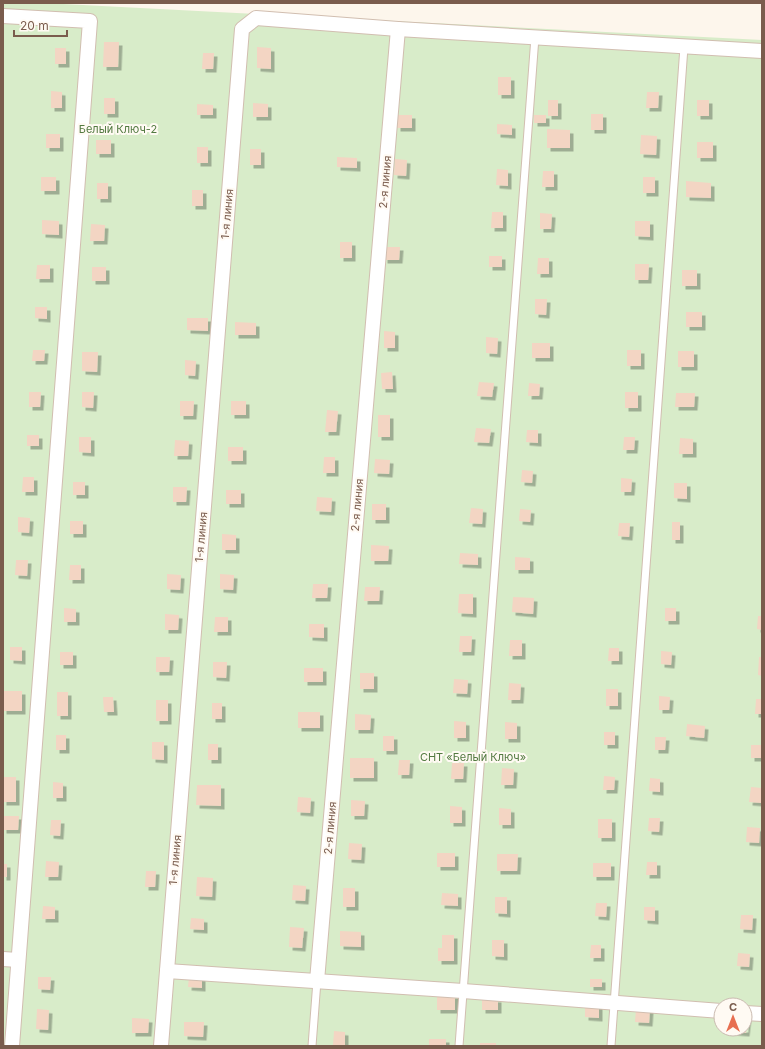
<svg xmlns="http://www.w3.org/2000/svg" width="765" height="1049" font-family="Inter,sans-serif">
	<defs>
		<filter id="shadow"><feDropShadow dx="3.5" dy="3.5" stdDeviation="0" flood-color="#0004"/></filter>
	</defs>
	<rect width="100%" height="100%" fill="#fdf6ec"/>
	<!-- green -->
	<path fill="#d8ecc9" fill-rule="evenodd" d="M3,3H44L762,40V1046H3ZM721,1005H745V1029H721Z"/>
	<!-- building -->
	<g fill="#f3d5c3" filter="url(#shadow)">
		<polygon points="104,42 119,42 118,67 103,67"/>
		<polygon points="257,47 271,48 271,69 257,68"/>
		<rect x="55" y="48" width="11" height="16"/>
		<polygon points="203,53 214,53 213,69 202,69"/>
		<rect x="498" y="77" width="13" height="18"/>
		<polygon points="51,91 62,92 62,108 51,108"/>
		<polygon points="647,92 659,92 658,108 646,108"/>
		<rect x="104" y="98" width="11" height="16"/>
		<rect x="548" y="100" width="10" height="16"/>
		<rect x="697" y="100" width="12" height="16"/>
		<polygon points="253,103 268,104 268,117 253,117"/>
		<polygon points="197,104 213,105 213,115 197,115"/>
		<rect x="591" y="114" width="12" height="16"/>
		<rect x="397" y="115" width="15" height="13"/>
		<rect x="534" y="115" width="12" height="8"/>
		<polygon points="497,124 512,125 512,135 497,134"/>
		<polygon points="547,129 570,130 570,148 547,148"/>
		<rect x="46" y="134" width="14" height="14"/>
		<polygon points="641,135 657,136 656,155 640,154"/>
		<rect x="96" y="140" width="15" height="14"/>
		<rect x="697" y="142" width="16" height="16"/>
		<rect x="197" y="147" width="11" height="16"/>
		<rect x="250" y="149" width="11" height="16"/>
		<polygon points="337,157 357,158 357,168 337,167"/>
		<polygon points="395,159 407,160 406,176 394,175"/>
		<polygon points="497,169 508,170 508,186 496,185"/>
		<polygon points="543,171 554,171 554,187 542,187"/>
		<rect x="41" y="177" width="15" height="14"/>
		<rect x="643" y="177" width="12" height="16"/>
		<polygon points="686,181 711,183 711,198 686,197"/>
		<rect x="97" y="183" width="11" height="16"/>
		<rect x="192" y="190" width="11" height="16"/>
		<polygon points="492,212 503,212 503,228 491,228"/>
		<polygon points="540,213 552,214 551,229 540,229"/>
		<polygon points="42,220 59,221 59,235 42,234"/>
		<polygon points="635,221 650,221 650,237 635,236"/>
		<polygon points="91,224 105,225 104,241 90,241"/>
		<rect x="340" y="242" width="12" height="16"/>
		<polygon points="384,247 400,247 399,260 384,260"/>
		<rect x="489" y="256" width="13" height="11"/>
		<polygon points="538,258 549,258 549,274 537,274"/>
		<polygon points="635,264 649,264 648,280 635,280"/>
		<polygon points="37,265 50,265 50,279 36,279"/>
		<rect x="92" y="267" width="14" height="14"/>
		<rect x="682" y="270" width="15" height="16"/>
		<polygon points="535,299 547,299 546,315 535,314"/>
		<polygon points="35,307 47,307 47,319 35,318"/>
		<rect x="686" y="312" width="16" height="15"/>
		<polygon points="187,318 208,318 208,331 187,330"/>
		<polygon points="235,322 256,323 256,335 235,335"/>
		<polygon points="384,331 395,332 395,348 384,348"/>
		<polygon points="486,337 498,338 497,354 486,353"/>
		<rect x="532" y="343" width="18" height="15"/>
		<polygon points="33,350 45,350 44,361 32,361"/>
		<rect x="627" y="350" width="14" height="16"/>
		<rect x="678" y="351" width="16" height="16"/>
		<polygon points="82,352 98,352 97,372 82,371"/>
		<polygon points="185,360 196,361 195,376 185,375"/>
		<polygon points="392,372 393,389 382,389 381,373"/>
		<polygon points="479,382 494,383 492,397 477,396"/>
		<polygon points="529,383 540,384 539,396 528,396"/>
		<polygon points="29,392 41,392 40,407 29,407"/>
		<polygon points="82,392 94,392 93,408 82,407"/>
		<rect x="625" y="392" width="13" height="16"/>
		<polygon points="676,393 695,393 694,407 675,407"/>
		<polygon points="180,401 194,401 193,416 180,416"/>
		<rect x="231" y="401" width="15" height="14"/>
		<polygon points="327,410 338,411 336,432 325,432"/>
		<rect x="378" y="415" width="12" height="22"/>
		<polygon points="476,428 491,429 489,443 474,442"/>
		<polygon points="527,430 538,430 538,443 526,442"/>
		<rect x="27" y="435" width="12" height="11"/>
		<polygon points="79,437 91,437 91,453 79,452"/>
		<polygon points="624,437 635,437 634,450 623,450"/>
		<polygon points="680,438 693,439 693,454 679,454"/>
		<polygon points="175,440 189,441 188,456 174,456"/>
		<rect x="228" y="447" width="15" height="14"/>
		<polygon points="324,457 335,457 335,473 323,473"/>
		<polygon points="375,459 390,460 389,474 374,473"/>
		<polygon points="522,470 533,471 532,483 521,482"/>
		<polygon points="23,477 34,477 34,492 22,492"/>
		<polygon points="621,478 632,479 631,492 621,492"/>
		<rect x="73" y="482" width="12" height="13"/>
		<polygon points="674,483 687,483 687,499 674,498"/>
		<polygon points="173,487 187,487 186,502 173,502"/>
		<rect x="226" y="490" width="15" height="14"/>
		<polygon points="317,497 332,498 331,512 316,511"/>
		<rect x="372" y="504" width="14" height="16"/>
		<polygon points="471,508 483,509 482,524 469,523"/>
		<polygon points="520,509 531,510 530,522 519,521"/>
		<polygon points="18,517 30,518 29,533 18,532"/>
		<rect x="70" y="521" width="13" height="13"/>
		<rect x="672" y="522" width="8" height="18"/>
		<polygon points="619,523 630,523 629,537 618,536"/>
		<polygon points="222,534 236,535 236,550 222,550"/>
		<polygon points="371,545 389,546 388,561 371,561"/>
		<polygon points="460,553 478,554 478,565 459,564"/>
		<polygon points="515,557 530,558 530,570 515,570"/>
		<polygon points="16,560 28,560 27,576 15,575"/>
		<polygon points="70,565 81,565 81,580 69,580"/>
		<polygon points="167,574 181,575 180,590 167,589"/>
		<polygon points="220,574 234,575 233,590 220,589"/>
		<polygon points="313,584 328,584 327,598 312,598"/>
		<polygon points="365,587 380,587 379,601 364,601"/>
		<polygon points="459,594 473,594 473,614 458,613"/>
		<polygon points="513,597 534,598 533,614 512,612"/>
		<polygon points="64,608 76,609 76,622 64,622"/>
		<rect x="665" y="608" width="11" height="13"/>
		<polygon points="165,614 179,615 178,630 165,630"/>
		<polygon points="758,616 762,616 762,630 757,629"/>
		<polygon points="215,617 228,617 228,632 214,632"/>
		<polygon points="309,624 324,624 324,638 309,637"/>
		<polygon points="460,636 472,636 471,652 459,652"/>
		<polygon points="510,640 522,640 522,656 509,656"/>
		<polygon points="10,647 22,647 22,661 10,660"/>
		<polygon points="609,648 619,648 619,661 608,661"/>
		<polygon points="661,651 672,652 671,665 661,664"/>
		<rect x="60" y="652" width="13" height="13"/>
		<polygon points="156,657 170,657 169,672 156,672"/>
		<polygon points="759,657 762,657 762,676 758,675"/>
		<polygon points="213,662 227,662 226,678 213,677"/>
		<rect x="304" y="668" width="19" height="14"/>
		<rect x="360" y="673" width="14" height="16"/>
		<polygon points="454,679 468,680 467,694 453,693"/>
		<polygon points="509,683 521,684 520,700 508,700"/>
		<rect x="606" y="689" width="12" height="17"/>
		<rect x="3" y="691" width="19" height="20"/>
		<rect x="57" y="692" width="11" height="24"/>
		<polygon points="659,696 670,697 669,710 659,710"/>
		<polygon points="103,697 113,697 114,712 104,712"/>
		<polygon points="756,699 762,699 762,714 755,714"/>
		<rect x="156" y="700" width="12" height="21"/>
		<rect x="212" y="703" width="10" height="16"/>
		<rect x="298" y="712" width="22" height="16"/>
		<polygon points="355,714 371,715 370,730 355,730"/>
		<polygon points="454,721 466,722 466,738 454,738"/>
		<polygon points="505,722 517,723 517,739 505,739"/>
		<polygon points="687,724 705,726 704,738 686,736"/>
		<rect x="604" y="732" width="11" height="13"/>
		<rect x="56" y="735" width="10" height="15"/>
		<rect x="383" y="736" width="11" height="15"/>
		<polygon points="655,737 666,737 665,750 655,750"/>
		<polygon points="152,742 164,742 164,760 152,759"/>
		<rect x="208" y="744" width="10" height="16"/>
		<rect x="751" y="745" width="11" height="13"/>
		<rect x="350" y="758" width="24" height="20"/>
		<polygon points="399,760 410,760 409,775 398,775"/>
		<polygon points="452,763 464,763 463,779 451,779"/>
		<polygon points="502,768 514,769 513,785 501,785"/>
		<polygon points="604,776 615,777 614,790 603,790"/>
		<rect x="3" y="777" width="13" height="25"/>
		<polygon points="650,778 660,779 660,792 649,791"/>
		<polygon points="53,782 63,783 63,798 53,798"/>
		<polygon points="197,785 221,785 221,806 196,805"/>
		<polygon points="751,787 762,788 761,803 749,802"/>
		<polygon points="298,797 311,798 310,813 297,812"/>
		<polygon points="351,800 365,801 364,816 351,816"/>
		<polygon points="450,806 462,807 462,823 450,823"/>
		<polygon points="499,808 511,809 511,825 499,825"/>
		<polygon points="3,816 19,816 18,830 3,830"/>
		<polygon points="649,818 660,818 659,832 648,831"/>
		<rect x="598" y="819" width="14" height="19"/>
		<polygon points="51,820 61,820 60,836 50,835"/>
		<polygon points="747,827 760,828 759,843 746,842"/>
		<polygon points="349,843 362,844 361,860 348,859"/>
		<rect x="437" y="853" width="18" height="14"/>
		<polygon points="497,854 518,854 517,871 497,871"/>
		<polygon points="46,861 59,862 58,877 45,877"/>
		<polygon points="647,862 657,862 657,875 646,875"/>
		<rect x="593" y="863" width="18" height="14"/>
		<rect x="3" y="864" width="4" height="13"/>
		<polygon points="146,871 156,871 155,887 145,887"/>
		<polygon points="197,877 213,878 212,897 196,896"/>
		<polygon points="293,885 306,886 305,901 292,900"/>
		<rect x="343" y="888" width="12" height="19"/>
		<polygon points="442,893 458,894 458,906 441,905"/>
		<polygon points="495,897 507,897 507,914 495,913"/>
		<polygon points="596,903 607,903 606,917 595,916"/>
		<polygon points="43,906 55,907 55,919 42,919"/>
		<polygon points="644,907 655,907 655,921 644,920"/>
		<polygon points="741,915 753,915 752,930 740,929"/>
		<polygon points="191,918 204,919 204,930 190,929"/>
		<polygon points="290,927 304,928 302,948 289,947"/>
		<polygon points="340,931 361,932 361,947 340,946"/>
		<polygon points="442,935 454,935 454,961 438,961 438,948 442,948"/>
		<polygon points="492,940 504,940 504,957 492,956"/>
		<polygon points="591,945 601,945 601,958 590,958"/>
		<polygon points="738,953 750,954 749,967 737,966"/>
		<polygon points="38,977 51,977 50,990 38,989"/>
		<polygon points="189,977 202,977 202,988 188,987"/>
		<rect x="590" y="979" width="12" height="8"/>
		<rect x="437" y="995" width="18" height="15"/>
		<polygon points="482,998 498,999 498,1010 482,1010"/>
		<polygon points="585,1004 599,1005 599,1018 585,1017"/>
		<polygon points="37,1009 49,1010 48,1030 36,1029"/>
		<polygon points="636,1009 650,1009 649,1023 635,1022"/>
		<polygon points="745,1016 748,1016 746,1033 733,1032 733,1029 745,1029"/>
		<polygon points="132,1018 149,1019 148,1033 132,1033"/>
		<polygon points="184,1022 204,1022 203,1037 184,1036"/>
		<polygon points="334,1031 345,1032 345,1046 333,1046"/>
		<rect x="429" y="1039" width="17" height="7"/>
		<rect x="480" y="1043" width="16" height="3"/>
	</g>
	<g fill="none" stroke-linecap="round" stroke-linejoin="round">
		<defs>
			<g id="lane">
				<polyline points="312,1046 317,981"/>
				<polyline points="459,1046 535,37"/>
				<polyline points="611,1046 684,47"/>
			</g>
			<g id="street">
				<polyline points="3,16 90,21 12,1046"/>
				<polyline points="3,959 18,960"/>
				<polyline points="167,971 463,991 721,1011"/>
				<polyline points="317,981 398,29"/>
				<polyline points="745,1013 762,1014"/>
				<polyline points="161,1046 242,29 256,18 398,29 762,51"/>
			</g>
		</defs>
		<!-- lane casing -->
		<use href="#lane" stroke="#d1beb0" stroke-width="9"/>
		<!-- street casing -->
		<use href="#street" stroke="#d1beb0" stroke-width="16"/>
		<!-- lane -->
		<use href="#lane" stroke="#fff" stroke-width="7"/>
		<!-- street -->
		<use href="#street" stroke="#fff" stroke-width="14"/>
	</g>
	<g text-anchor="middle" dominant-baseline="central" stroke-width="4" stroke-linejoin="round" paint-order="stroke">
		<!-- park labels -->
		<g font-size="11" fill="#537a41" stroke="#fffaf3">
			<text x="118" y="129">Белый Ключ-2</text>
			<text x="473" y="757">СНТ «Белый Ключ»</text>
		</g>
		<!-- street labels -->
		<g font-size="11" fill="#7a5c4d" stroke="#fffaf3">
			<text transform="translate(385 182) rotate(-85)">2-я линия</text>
			<text transform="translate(227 214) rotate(-85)">1-я линия</text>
			<text transform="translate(357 505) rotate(-85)">2-я линия</text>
			<text transform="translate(201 537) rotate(-85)">1-я линия</text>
			<text transform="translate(330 828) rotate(-85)">2-я линия</text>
			<text transform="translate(175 860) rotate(-85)">1-я линия</text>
		</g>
	</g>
	<!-- border -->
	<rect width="765" height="1049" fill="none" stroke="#7a5c4d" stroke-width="8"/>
	<!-- north arrow -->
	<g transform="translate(733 1017)"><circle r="19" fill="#fffaf3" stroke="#cabbb1"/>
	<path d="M0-3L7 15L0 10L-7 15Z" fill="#e76f51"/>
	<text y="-6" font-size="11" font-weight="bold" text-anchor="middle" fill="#7a5c4d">С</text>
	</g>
	<!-- scale -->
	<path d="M14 30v6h53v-6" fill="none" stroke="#7a5c4d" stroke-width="2"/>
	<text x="20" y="30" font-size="12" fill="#7a5c4d" stroke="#fffaf3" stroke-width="3" paint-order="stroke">20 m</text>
</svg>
